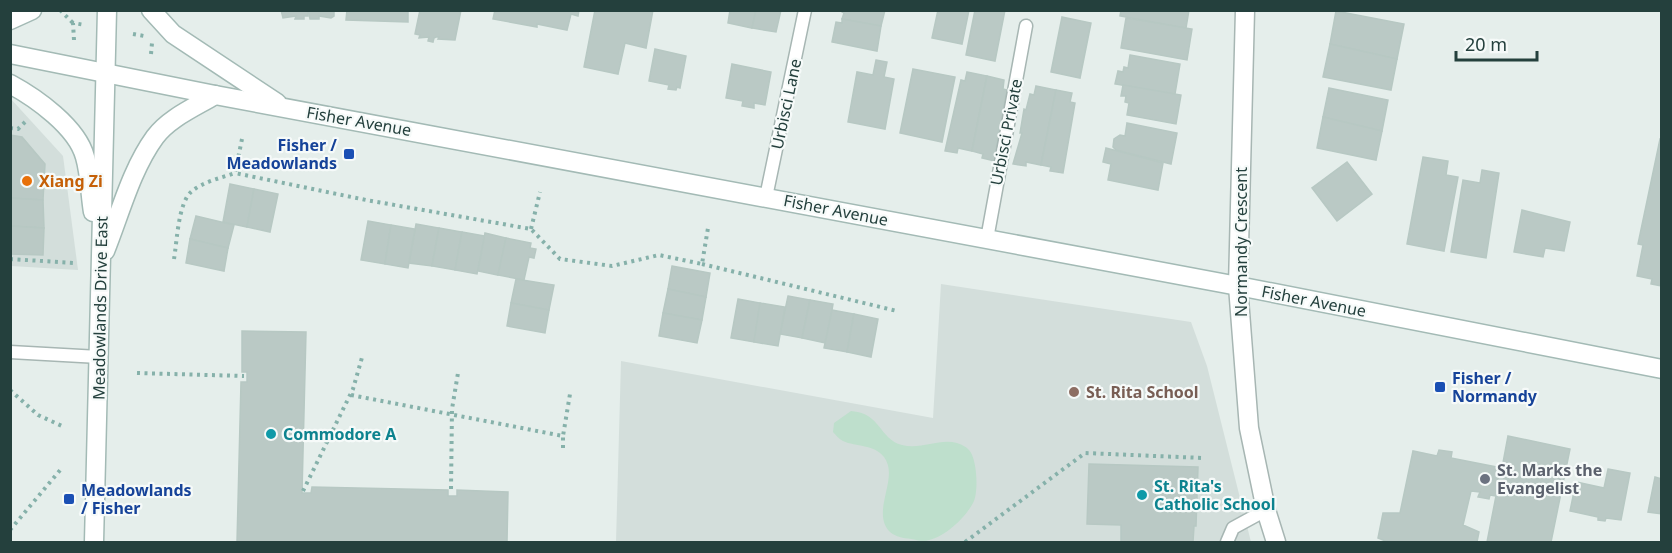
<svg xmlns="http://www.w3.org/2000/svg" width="1672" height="553" font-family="'Noto Sans',sans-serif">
	<rect width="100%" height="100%" fill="#e5eeeb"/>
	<!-- built -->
	<g fill="#d3dedb">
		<polygon points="10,98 63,156 78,270 11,266"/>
		<polygon points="941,284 1191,322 1207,366 1251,542 616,542 621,361 933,418"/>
	</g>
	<!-- green -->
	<path fill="#bedfcc" d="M851,411C881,413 879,439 902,445C921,450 939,438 957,443C960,444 967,447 969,450C977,458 979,493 973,503C965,518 946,536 929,540C923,542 917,540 911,539C903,538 896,537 890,532C870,512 900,478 884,457C874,444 856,447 843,441C839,439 836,435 833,432L834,423Z"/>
	<!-- building -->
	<g fill="#bac9c5" stroke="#b7c8c3" stroke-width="1.5">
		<polygon points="281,10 308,10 308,16 304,16 304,19 295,19 296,16 283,18"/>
		<polygon points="308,10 334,10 334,16 331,18 319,16 319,19 310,19"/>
		<polygon points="347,10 408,10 408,22 346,20"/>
		<polygon points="420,10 461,10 455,40 438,39 439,37 436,37 434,38 433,42 428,41 429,37 419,38 420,35 415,34"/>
		<polygon points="495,10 579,10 578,16 571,14 567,30 537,24 537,27 493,19"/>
		<polygon points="595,10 653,10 646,48 625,43 618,74 584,67"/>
		<polygon points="730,10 756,10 752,28 728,23"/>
		<polygon points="756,10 781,10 776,32 752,28"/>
		<polygon points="839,10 885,10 881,26 842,19 844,13"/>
		<polygon points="938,10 969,10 962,44 932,38"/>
		<polygon points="975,10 1005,10 995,61 966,55"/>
		<polygon points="1121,10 1189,10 1186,28 1120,16"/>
		<polygon points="1336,11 1404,24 1397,59 1330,44"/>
		<polygon points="1062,17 1091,23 1080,78 1051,72"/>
		<polygon points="1126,18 1192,29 1187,60 1121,48"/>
		<polygon points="842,19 881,26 877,51 832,42 836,22 842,23"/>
		<polygon points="1330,44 1397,59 1391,90 1323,77"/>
		<polygon points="655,49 686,56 680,88 677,87 676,90 668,89 669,85 649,81"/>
		<polygon points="1130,55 1180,64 1175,94 1115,84 1118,71 1123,72 1124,67 1128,68"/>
		<polygon points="876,60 887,62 884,77 894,79 885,129 848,122 857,72 873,75"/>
		<polygon points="732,64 771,72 765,105 754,103 754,108 742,106 743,101 726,98"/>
		<polygon points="913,69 955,77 942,142 900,133"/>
		<polygon points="967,72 987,76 972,151 958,148 957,153 945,151 961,80 965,81"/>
		<polygon points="987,76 1004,80 1003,89 1007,90 1004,105 1006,106 1002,128 999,128 995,161 982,158 983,154 972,151"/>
		<polygon points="1123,85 1181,95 1176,124 1127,115 1129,103 1125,102 1126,96 1121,96"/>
		<polygon points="1036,86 1056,90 1041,165 1026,162 1026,166 1013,164 1022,133 1020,133 1024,109 1026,110 1030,94 1034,95"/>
		<polygon points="1329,88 1388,100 1382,131 1323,117"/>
		<polygon points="1056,90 1072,93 1070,102 1075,103 1063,173 1050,171 1051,167 1041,165"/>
		<polygon points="1323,117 1382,131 1376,160 1317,148"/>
		<polygon points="1127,123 1177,133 1171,164 1116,150 1113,147 1114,139 1120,135 1125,136"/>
		<polygon points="10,135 22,137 45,164 43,200 10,198"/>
		<polygon points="1660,139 1662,140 1662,286 1651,284 1652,279 1637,276 1643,245 1638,244"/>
		<polygon points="1106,148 1163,163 1158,190 1108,180 1111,164 1103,162"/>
		<polygon points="1423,157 1448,161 1446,175 1458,177 1444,251 1407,244"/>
		<polygon points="1347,162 1372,194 1337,221 1312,188"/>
		<polygon points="1482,170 1499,173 1486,258 1451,252 1463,180 1480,183"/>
		<polygon points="230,184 254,189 247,227 223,222"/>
		<polygon points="254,189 278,194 270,232 247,227"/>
		<polygon points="10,198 43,200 44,228 10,226"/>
		<polygon points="1522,210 1570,222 1564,251 1545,248 1543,257 1514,252"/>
		<polygon points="196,216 234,225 228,248 190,239"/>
		<polygon points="368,221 391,225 385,264 361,260"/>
		<polygon points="416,224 439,228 432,266 409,263"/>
		<polygon points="391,225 415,229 408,268 385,264"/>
		<polygon points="10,226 44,228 43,255 10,254"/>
		<polygon points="439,228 462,232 455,270 432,266"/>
		<polygon points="462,232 485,236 477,274 455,270"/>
		<polygon points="485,233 506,238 498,275 478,271"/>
		<polygon points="506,238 531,243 530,248 536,249 534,258 529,257 524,280 498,275"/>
		<polygon points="190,239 228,248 224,271 186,263"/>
		<polygon points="672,266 710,273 706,297 668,289"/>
		<polygon points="516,279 554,285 549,310 511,303"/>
		<polygon points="668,289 706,297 702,320 663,313"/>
		<polygon points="788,296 810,300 802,338 780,334"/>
		<polygon points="738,299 760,303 754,342 731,338"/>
		<polygon points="810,300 833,304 826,343 802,338"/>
		<polygon points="511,303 549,310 545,333 507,326"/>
		<polygon points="760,303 785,307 778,346 754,342"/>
		<polygon points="832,310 854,314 847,352 824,348"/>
		<polygon points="663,313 702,320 697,343 659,336"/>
		<polygon points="854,314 878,319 871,357 847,352"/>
		<polygon points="242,331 306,332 302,493 311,493 312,487 448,490 448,496 457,496 457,490 508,492 507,542 237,542 241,382 247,382 247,372 242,372"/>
		<polygon points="1508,436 1570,449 1551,542 1487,542 1496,496 1490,495 1489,499 1478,497 1480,492 1471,491 1463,525 1479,532 1477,542 1388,542 1378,538 1383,513 1400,513 1413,451 1437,456 1439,450 1452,452 1451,458 1502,468"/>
		<polygon points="1089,464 1198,467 1196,526 1194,526 1193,542 1121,542 1121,525 1087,524"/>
		<polygon points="1608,469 1630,473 1621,520 1606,518 1605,521 1598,520 1598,517 1570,511 1576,482 1604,488"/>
		<polygon points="1655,477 1662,479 1662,514 1648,512"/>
	</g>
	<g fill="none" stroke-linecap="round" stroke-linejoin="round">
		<defs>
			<g id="service">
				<polyline points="766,197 805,10"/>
				<polyline points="987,239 1026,26"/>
				<polyline points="10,352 99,357"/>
				<polyline points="1227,542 1233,528 1266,510"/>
			</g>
			<polyline id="minor" points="1245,10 1238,286 1249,428 1266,510 1276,542"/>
			<g id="secondary">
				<polyline points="151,10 173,34 277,103"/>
				<polyline points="10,20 32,10"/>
				<polyline points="10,54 215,95 1238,286 1662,369"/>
				<path d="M10,84C36,98 77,127 85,157C90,174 90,194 93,212"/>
				<path d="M105,251C120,214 131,170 155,137C169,118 195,107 215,95"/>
				<polyline points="94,542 107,10"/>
			</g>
		</defs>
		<!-- service casing -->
		<use href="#service" stroke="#a7b6b3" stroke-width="15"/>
		<!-- minor casing -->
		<use href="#minor" stroke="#a7b6b3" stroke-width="21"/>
		<!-- secondary casing -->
		<use href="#secondary" stroke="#a3bab5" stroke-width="21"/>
		<!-- path -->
		<g stroke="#86b1aa" stroke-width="4" stroke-dasharray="3 4.5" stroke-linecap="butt">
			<polyline points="60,10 73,23"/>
			<polyline points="133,34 144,36"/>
			<polyline points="74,40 73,23 85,25"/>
			<polyline points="151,54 152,43"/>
			<polyline points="10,128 18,129 27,120"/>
			<polyline points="242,139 235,173 366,200 531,229 560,259 612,266 659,255 702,264 708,228"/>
			<polyline points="531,229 540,192"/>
			<polyline points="10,259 74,263"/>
			<path d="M174,259C177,242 178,204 191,192C202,182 221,178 235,173"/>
			<polyline points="702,264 897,311"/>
			<polyline points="137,373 244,376"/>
			<polyline points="10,390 38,415 62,426"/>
			<polyline points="351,395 563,436 570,394"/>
			<polyline points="563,448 563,436"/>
			<polyline points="451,489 452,409 458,373"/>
			<polyline points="303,491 353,389 363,354"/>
			<polyline points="10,530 61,469"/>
			<polyline points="965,542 1085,453 1203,458"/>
		</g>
		<!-- service -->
		<use href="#service" stroke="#fff" stroke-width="12"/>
		<!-- minor -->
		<use href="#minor" stroke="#fff" stroke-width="18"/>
		<!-- secondary -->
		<use href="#secondary" stroke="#fff" stroke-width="18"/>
	</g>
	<!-- markers -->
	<g fill="#1a4fb4" stroke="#f6faf9" stroke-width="2">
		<rect x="343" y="148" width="12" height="12" rx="3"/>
		<rect x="1434" y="381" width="12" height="12" rx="3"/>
		<rect x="63" y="493" width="12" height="12" rx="3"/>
	</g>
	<circle fill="#e8710a" stroke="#f6faf9" stroke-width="2" cx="27" cy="181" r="6"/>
	<circle fill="#8d6e63" stroke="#f6faf9" stroke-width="2" cx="1074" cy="392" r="6"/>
	<g fill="#0f9aa8" stroke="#f6faf9" stroke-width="2">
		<circle cx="271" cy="434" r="6"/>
		<circle cx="1142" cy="495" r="6"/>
	</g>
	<circle fill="#6b7280" stroke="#f6faf9" stroke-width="2" cx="1485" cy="479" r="6"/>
	<g text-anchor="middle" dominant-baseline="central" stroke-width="4.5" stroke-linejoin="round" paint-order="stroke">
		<!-- street labels -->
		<g font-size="16" fill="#24403d" stroke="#f6faf9">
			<text transform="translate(786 104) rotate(-78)">Urbisci Lane</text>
			<text transform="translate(359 121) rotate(10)">Fisher Avenue</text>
			<text transform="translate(1006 132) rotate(-79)">Urbisci Private</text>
			<text transform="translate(836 210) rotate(11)">Fisher Avenue</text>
			<text transform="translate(1241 242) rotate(-90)">Normandy Crescent</text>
			<text transform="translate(1314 301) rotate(11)">Fisher Avenue</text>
			<text transform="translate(100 308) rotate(-89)">Meadowlands Drive East</text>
		</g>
		<!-- transit labels -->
		<g font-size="16" font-weight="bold" fill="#164399" stroke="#f6faf9" text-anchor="start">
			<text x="337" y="145" text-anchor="end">Fisher /<tspan x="337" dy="18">Meadowlands</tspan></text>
			<text x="1452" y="378">Fisher /<tspan x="1452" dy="18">Normandy</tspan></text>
			<text x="81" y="490">Meadowlands<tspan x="81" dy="18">/ Fisher</tspan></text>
		</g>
		<!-- food labels -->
		<g font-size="16" font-weight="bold" fill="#c56008" stroke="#f6faf9" text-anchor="start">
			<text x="39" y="181">Xiang Zi</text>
		</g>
		<!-- education labels -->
		<g font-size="16" font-weight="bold" fill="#785e54" stroke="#f6faf9" text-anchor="start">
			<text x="1086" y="392">St. Rita School</text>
		</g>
		<!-- culture labels -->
		<g font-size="16" font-weight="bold" fill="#0d838f" stroke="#f6faf9" text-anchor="start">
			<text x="283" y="434">Commodore A</text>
			<text x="1154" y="486">St. Rita's<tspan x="1154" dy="18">Catholic School</tspan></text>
		</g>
		<!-- worship labels -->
		<g font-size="16" font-weight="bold" fill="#5b616d" stroke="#f6faf9" text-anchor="start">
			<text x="1497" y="470">St. Marks the<tspan x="1497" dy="18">Evangelist</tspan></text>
		</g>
	</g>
	<!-- border -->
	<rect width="1672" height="553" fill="none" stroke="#24403d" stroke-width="24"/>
	<!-- scale -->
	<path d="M1456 51v9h81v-9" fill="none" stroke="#24403d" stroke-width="3"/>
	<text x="1465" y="51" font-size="18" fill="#24403d" stroke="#f6faf9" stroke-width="4.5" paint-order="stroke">20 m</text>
</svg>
